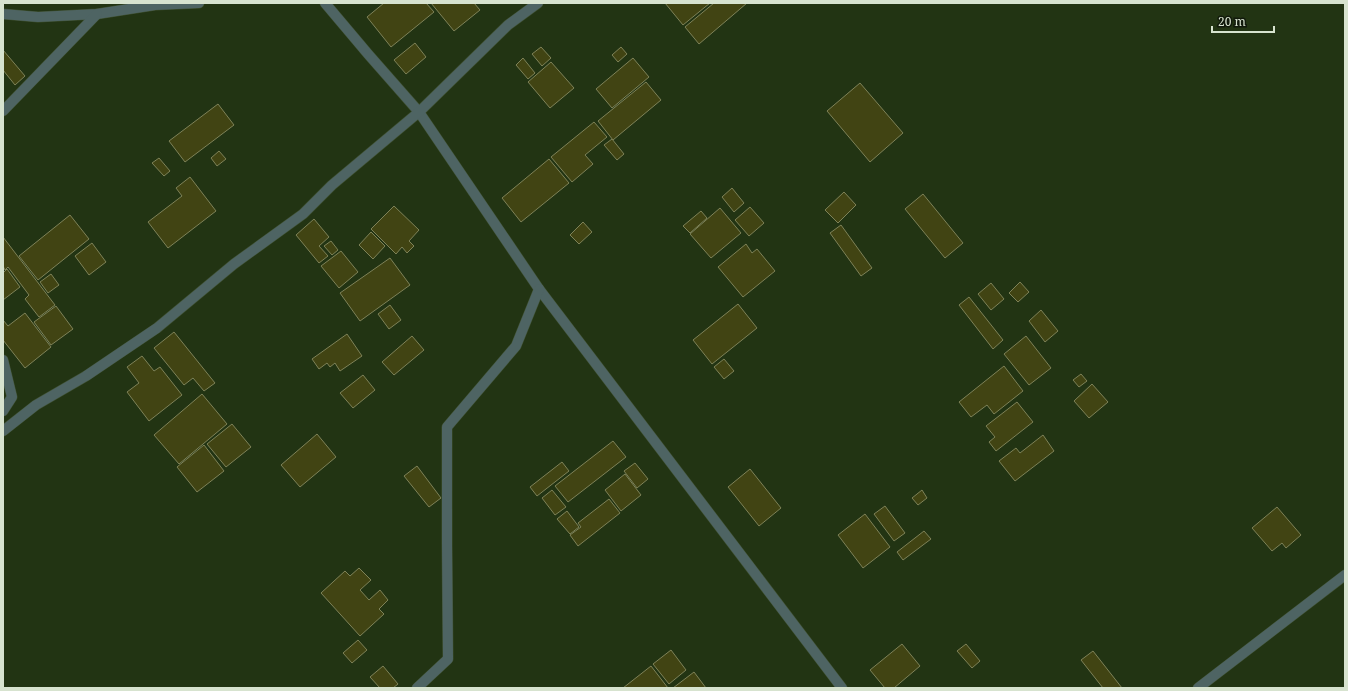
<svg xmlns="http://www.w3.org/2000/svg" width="1348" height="691" font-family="'Noto Serif',serif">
	<rect width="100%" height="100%" fill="#223413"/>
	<!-- building -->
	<g fill="#414413" stroke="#7e8258">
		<polygon points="384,3 426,3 434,12 391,47 367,17"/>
		<polygon points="431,3 474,3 480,10 454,31"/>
		<polygon points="665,3 710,3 683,25"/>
		<polygon points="714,3 747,3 699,44 685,27"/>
		<polygon points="415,43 426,57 406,74 394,60"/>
		<polygon points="541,47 551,58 542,66 532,54"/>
		<polygon points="621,47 627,54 618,62 612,55"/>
		<polygon points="3,50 25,76 15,85 3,70"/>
		<polygon points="523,58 535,73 528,79 516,65"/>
		<polygon points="633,58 649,77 612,108 596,89"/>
		<polygon points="551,62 574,88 550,108 528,82"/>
		<polygon points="646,82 661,100 613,140 598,121"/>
		<polygon points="860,83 903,133 870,162 827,111"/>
		<polygon points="218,104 234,125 185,162 169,141"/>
		<polygon points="594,122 607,137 585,155 593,164 572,182 551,157"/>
		<polygon points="612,139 624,154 617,160 604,145"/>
		<polygon points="219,151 226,159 217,166 211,158"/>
		<polygon points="159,158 170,171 164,176 152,163"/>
		<polygon points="549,159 569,183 521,222 502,198"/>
		<polygon points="190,177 216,211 168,248 148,222 182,196 176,188"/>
		<polygon points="732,188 744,203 734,212 722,197"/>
		<polygon points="844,192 856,205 838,223 825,210"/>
		<polygon points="923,194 963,243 945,258 905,209"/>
		<polygon points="394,206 419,230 409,241 414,246 407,253 402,247 396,254 371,229"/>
		<polygon points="750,207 764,223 749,236 735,220"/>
		<polygon points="720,208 741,233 711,258 690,234"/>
		<polygon points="701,211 707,218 690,233 683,226"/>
		<polygon points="70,215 89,239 38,280 19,256"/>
		<polygon points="314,219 329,237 319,246 328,256 319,263 296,235"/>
		<polygon points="583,222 592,232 579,244 570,235"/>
		<polygon points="841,225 872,268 861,276 830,233"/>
		<polygon points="371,232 385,246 373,259 359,245"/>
		<polygon points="3,237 55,305 39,317 25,299 29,295 8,267 5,270 3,266"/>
		<polygon points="331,241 338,250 332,255 324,246"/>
		<polygon points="92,243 106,262 89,275 75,256"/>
		<polygon points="746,244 752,253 757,249 775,271 743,297 718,267"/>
		<polygon points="341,251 358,272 339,288 321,266"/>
		<polygon points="390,258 410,285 360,321 340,293"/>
		<polygon points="7,269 20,287 3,300 3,273"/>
		<polygon points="51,274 59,285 48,293 40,282"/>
		<polygon points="1020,282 1029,292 1018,302 1009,293"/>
		<polygon points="991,283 1004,299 991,310 978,294"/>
		<polygon points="969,297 1003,340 993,349 959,305"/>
		<polygon points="738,304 757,328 712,364 693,340"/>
		<polygon points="390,305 401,320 389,329 378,314"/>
		<polygon points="56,306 73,329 51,345 34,322"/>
		<polygon points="1041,310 1058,331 1045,342 1029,321"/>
		<polygon points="25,313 51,347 25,368 3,340 3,320 8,326"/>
		<polygon points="174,332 215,383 204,391 193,378 184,385 154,348"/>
		<polygon points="347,334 362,356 340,371 335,363 330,367 327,363 319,369 312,359"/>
		<polygon points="412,336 424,350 394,375 382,362"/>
		<polygon points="1026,336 1051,368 1029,385 1004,354"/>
		<polygon points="142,356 154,371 160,367 182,395 149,421 127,392 139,383 127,367"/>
		<polygon points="724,359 734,371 724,379 714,367"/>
		<polygon points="1004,366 1023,391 994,414 987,405 971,417 959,402"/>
		<polygon points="1081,374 1087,381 1079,387 1073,380"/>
		<polygon points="363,375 375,390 353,408 340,393"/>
		<polygon points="1092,384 1108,402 1089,418 1074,401"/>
		<polygon points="202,394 227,424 179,464 154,435"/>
		<polygon points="1017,402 1033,422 996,451 989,442 995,437 986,426"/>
		<polygon points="232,424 251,447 226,467 207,444"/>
		<polygon points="317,434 336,457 300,487 281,465"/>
		<polygon points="1043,435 1054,451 1015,481 999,461 1016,448 1020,453"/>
		<polygon points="613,441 626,457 568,502 555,486"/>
		<polygon points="204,445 224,471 197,492 177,467"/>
		<polygon points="562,462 569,471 537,496 530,487"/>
		<polygon points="635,463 648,479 637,488 624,471"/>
		<polygon points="417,466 441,498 429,507 404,476"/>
		<polygon points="750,469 781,508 759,526 728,487"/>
		<polygon points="625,474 641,495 621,511 605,490"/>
		<polygon points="552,490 566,507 555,515 542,498"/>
		<polygon points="922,490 927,498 918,505 912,498"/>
		<polygon points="609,499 620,513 578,546 570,535 581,527 578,523"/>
		<polygon points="885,506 905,533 894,541 874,514"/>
		<polygon points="1277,507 1301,535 1286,548 1282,543 1272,551 1252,528"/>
		<polygon points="567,511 579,527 570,534 557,519"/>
		<polygon points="865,514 890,547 863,568 838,535"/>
		<polygon points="924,531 931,539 903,560 897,552"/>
		<polygon points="359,568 371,580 360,590 369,600 380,590 388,600 379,609 384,614 360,636 321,593 345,571 350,576"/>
		<polygon points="358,640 367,650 352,663 343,653"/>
		<polygon points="902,644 920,666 894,688 885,688 870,670"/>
		<polygon points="966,644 980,661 972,668 957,651"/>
		<polygon points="671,650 686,670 669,684 653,664"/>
		<polygon points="1093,651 1122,688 1103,688 1081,660"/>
		<polygon points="383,666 398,684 393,688 380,688 370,677"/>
		<polygon points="651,666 668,688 623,688"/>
		<polygon points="694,672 706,688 673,688"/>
	</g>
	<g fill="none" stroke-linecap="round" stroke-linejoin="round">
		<defs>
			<g id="street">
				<polyline points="325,3 368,54 419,112 539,289 842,688"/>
				<polyline points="3,14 38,17 97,14 155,5 199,3"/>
				<polyline points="3,111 97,14"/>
				<polyline points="3,360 12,397 3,411"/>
				<polyline points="3,431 36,405 86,376 157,328 234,264 303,214 332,185 419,112 508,25 538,3"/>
				<polyline points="417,688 448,659 447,544 447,427 516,346 539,289"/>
				<polyline points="1198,688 1345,575"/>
			</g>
		</defs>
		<!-- street casing -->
		<use href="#street" stroke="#3f5031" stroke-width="11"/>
		<!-- street -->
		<use href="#street" stroke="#4e6463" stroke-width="10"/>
	</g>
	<!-- border -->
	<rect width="1348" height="691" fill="none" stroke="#d7e3cf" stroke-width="8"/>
	<!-- scale -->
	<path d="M1212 26v6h62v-6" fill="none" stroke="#d7e3cf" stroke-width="2"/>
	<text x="1218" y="26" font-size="12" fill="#d7e3cf" stroke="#11190b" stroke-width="3" paint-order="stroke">20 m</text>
</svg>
